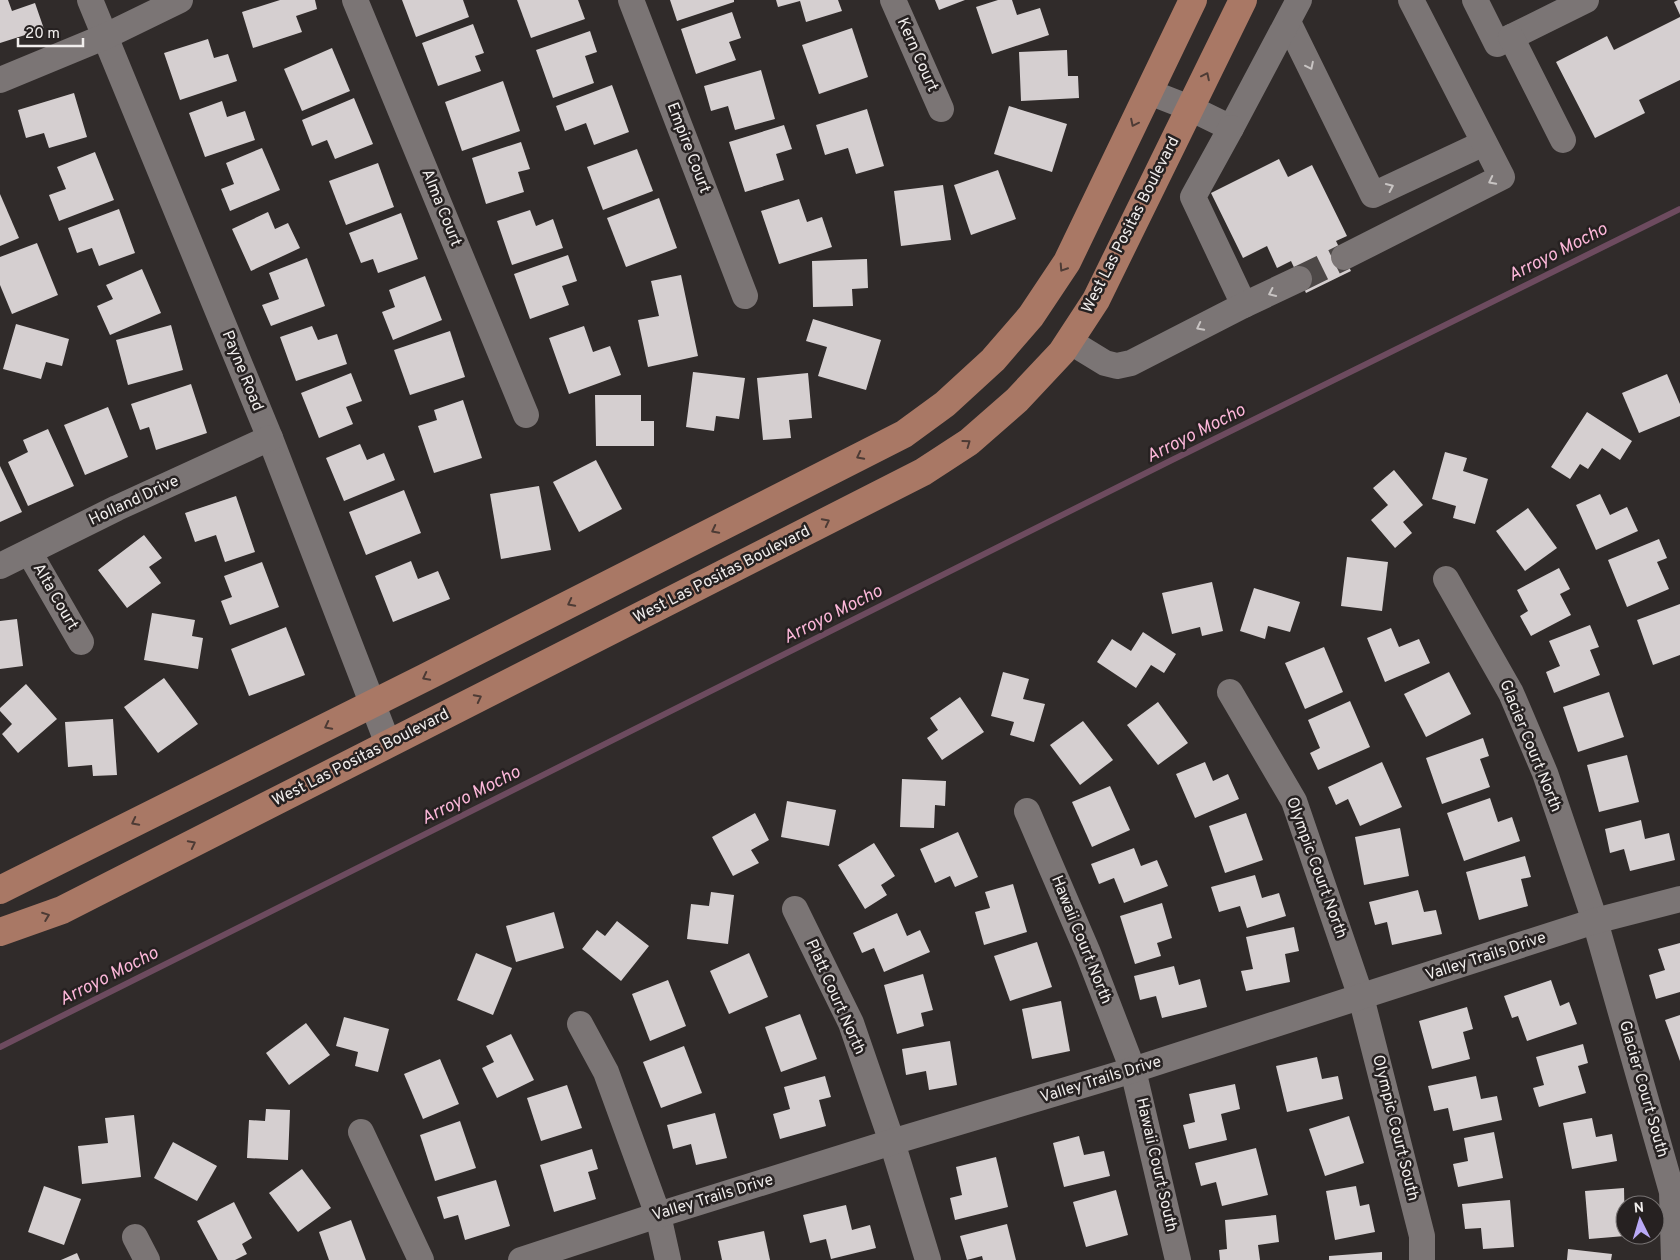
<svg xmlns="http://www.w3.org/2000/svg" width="1680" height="1260" font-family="Overpass,sans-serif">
	<rect width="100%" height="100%" fill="#302b2a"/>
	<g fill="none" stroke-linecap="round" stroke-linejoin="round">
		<!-- stream -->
		<polyline stroke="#6d4b5f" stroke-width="6" points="0,1047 1170,461 1680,209"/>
	</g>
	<!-- building -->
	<g fill="#d5cfd0">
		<polygon points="0,0 8,0 12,11 35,3 44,29 0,43"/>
		<polygon points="280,0 315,0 317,9 296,16 302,32 253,48 242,12"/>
		<polygon points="402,0 463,0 469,17 416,37"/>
		<polygon points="517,0 578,0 585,19 531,38"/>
		<polygon points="670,0 734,0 734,2 677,21"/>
		<polygon points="776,0 838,0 842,11 806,22 800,1 778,7"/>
		<polygon points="935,0 965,0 939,10"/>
		<polygon points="998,0 1012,0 1017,15 1040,8 1049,35 992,54 976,7"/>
		<polygon points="1678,0 1680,0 1680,15 1674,2"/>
		<polygon points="732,12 741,38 729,42 736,60 696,74 681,29"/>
		<polygon points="1680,17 1680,80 1639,100 1645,113 1595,138 1556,62 1607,36 1614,50"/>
		<polygon points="473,24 484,53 475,56 481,71 438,86 422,43"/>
		<polygon points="852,28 868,77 819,94 802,45"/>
		<polygon points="590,31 597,52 585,56 594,83 553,98 536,50"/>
		<polygon points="208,39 214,58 228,54 237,81 180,100 164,53"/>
		<polygon points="332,48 350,91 302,111 284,69"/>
		<polygon points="1067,50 1068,76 1078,76 1079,98 1021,101 1019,52"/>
		<polygon points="761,70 775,119 735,130 728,106 711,111 704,86"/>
		<polygon points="503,81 520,131 462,151 445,102"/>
		<polygon points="612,85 629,132 594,145 586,123 565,131 556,106"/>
		<polygon points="74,93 87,137 49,148 44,133 26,138 18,110"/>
		<polygon points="354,98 373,144 335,159 327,140 312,146 302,120"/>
		<polygon points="222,101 227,117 245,111 255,140 205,157 189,113"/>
		<polygon points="1009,106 1067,124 1052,172 994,154"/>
		<polygon points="867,109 884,166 856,174 848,148 825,155 816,125"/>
		<polygon points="784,125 792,149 776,154 784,180 745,192 729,142"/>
		<polygon points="521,142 530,169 518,172 524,192 486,204 472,158"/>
		<polygon points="262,148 280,190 230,211 221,189 234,184 226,163"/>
		<polygon points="637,149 653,191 603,210 587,167"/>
		<polygon points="95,152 114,200 59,221 49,195 66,189 57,167"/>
		<polygon points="1279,159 1288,177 1312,165 1347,236 1336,241 1351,271 1306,293 1291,261 1277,268 1267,246 1243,258 1211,193"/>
		<polygon points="378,163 394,207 346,225 329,181"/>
		<polygon points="998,170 1016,219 971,235 954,185"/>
		<polygon points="943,185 951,240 901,246 894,191"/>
		<polygon points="0,194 19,238 0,246"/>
		<polygon points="659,198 677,248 626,267 607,218"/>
		<polygon points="799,199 807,222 822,217 832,247 779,264 761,211"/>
		<polygon points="119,209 135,253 99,266 92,248 77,253 68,228"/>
		<polygon points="530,210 536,226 553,219 563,248 512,265 497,221"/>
		<polygon points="268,212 275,229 288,223 300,248 251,271 232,229"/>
		<polygon points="401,213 418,259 378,273 373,259 361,263 349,233"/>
		<polygon points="37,243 58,295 12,314 0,285 0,257"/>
		<polygon points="568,255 577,281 562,286 569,305 530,319 514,274"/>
		<polygon points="307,258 325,306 271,326 262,305 279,299 269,273"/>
		<polygon points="867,259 868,288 852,289 853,306 813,307 812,261"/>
		<polygon points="142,269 161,313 110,335 97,306 113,299 106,285"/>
		<polygon points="681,275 698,356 648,367 638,320 659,316 651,281"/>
		<polygon points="425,276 442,320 393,340 382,312 395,307 389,290"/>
		<polygon points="813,319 881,340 866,390 818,376 827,347 806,341"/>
		<polygon points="16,324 69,339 62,366 46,362 41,379 3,369"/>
		<polygon points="171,325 183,370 128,385 116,340"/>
		<polygon points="312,326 318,340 337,334 347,364 296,381 280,337"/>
		<polygon points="584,326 593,352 610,346 621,375 569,394 549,338"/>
		<polygon points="450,331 465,377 410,395 394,350"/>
		<polygon points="693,372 745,378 739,419 716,416 714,431 686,427"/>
		<polygon points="351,373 362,401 346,407 353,424 319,438 301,393"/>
		<polygon points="808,373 812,418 789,420 791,438 763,440 757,378"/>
		<polygon points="1667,374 1680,404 1680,416 1639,433 1622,393"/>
		<polygon points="191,384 207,433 156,450 149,427 140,430 131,404"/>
		<polygon points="595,395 641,395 641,421 654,421 654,446 596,446"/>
		<polygon points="463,400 482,458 434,473 418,426 437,420 434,410"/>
		<polygon points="108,407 128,457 85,475 64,425"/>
		<polygon points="1587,412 1632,441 1620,460 1602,448 1588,469 1580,464 1570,479 1551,467"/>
		<polygon points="48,429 74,486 28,506 8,462 28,452 23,440"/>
		<polygon points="360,444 367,460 384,453 395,480 344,501 326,458"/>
		<polygon points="1445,452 1467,458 1463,471 1488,479 1475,524 1453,518 1456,506 1432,499"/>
		<polygon points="596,460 622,509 579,532 553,482"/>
		<polygon points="0,466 22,512 0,522"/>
		<polygon points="1394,470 1423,505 1403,522 1412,533 1395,548 1371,520 1388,505 1373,488"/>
		<polygon points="539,486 551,550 501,559 490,494"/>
		<polygon points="404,490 421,533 366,555 349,512"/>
		<polygon points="1600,494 1610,515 1627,507 1638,531 1596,550 1576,505"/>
		<polygon points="236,496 255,552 225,562 216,535 195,542 185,513"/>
		<polygon points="1528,508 1557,548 1525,571 1496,531"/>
		<polygon points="144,535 162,558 149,567 161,583 127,608 98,570"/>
		<polygon points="1659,539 1667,558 1657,562 1669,589 1627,607 1608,560"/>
		<polygon points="1347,557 1388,562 1382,611 1341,606"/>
		<polygon points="411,561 418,579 438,571 450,599 393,622 375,576"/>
		<polygon points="262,562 279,607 230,625 221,601 232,597 224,576"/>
		<polygon points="1559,568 1570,589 1560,594 1571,615 1531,636 1520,616 1528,611 1517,590"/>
		<polygon points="1212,582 1223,631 1202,636 1200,627 1172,634 1162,593"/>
		<polygon points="1254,588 1300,602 1290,632 1268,626 1265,639 1240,631"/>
		<polygon points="1680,604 1680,655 1653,665 1637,620"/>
		<polygon points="152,613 195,620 192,636 203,638 198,669 144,660"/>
		<polygon points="17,619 23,666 0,669 0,621"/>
		<polygon points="1590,625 1599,647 1590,650 1600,675 1554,693 1546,672 1560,666 1549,641"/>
		<polygon points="286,627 305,675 249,696 231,649"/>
		<polygon points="1391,628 1399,647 1419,639 1430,663 1385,682 1367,638"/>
		<polygon points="1143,632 1176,654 1164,673 1151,665 1136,688 1097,662 1112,639 1131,651"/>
		<polygon points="1324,647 1343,692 1305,709 1285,663"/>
		<polygon points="1003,672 1029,679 1023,699 1045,704 1034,742 1010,735 1014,722 991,716"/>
		<polygon points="1449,672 1471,714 1426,737 1404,694"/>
		<polygon points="164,678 198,724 158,753 124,707"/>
		<polygon points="26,684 57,719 18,753 2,734 12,724 0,711 0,708"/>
		<polygon points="1609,692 1624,737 1578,752 1563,707"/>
		<polygon points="960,697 984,732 942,760 927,738 938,730 930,718"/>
		<polygon points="1350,701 1370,747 1318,770 1310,753 1320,748 1308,720"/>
		<polygon points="1158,702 1188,743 1158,765 1127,725"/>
		<polygon points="113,719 117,775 93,776 92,765 68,767 65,722"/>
		<polygon points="1083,721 1113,760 1080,785 1050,745"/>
		<polygon points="1483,738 1489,756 1480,759 1490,787 1442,804 1426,758"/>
		<polygon points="1627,755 1639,802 1599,812 1587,765"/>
		<polygon points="1205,762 1213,781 1228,774 1239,799 1195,818 1176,774"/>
		<polygon points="1382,762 1402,807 1360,826 1348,799 1336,805 1328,787"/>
		<polygon points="902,779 946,781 945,806 935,805 934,828 900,827"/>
		<polygon points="1110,786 1130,830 1092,847 1072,802"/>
		<polygon points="1490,798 1498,822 1512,817 1520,841 1464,861 1447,813"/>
		<polygon points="787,801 836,810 829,846 781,837"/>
		<polygon points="755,813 769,840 751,850 759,863 733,876 712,837"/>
		<polygon points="1246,813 1263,860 1225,873 1209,826"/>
		<polygon points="1641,820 1645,839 1669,833 1675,860 1630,871 1624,849 1610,853 1605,829"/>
		<polygon points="1400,828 1409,876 1364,885 1355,837"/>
		<polygon points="958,832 978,877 955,887 950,876 935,883 920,849"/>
		<polygon points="874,843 895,876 881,885 887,895 865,909 838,865"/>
		<polygon points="1134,848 1141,866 1157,860 1168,886 1124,903 1114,878 1099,884 1091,864"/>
		<polygon points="1525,856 1531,877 1521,879 1528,906 1479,920 1466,872"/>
		<polygon points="1255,875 1262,898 1279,893 1286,916 1247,928 1240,906 1219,912 1211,887"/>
		<polygon points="1013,884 1027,932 984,945 975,912 990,908 985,892"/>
		<polygon points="1418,890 1424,912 1436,910 1442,934 1392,945 1387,922 1375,925 1369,902"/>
		<polygon points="711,892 734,895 728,944 687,939 691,904 709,906"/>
		<polygon points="1162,903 1172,938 1157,943 1161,956 1135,964 1120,916"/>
		<polygon points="554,912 564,948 516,962 506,926"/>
		<polygon points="897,913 907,936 920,930 930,952 884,972 874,948 862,953 853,933"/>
		<polygon points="617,921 649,946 621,981 582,949 597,930 605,936"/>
		<polygon points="1294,927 1299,951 1285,954 1290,982 1246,991 1241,971 1253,969 1246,937"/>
		<polygon points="1037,942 1052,987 1010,1001 994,956"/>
		<polygon points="1680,943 1680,992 1656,999 1649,975 1665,970 1658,949"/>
		<polygon points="476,953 512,968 493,1015 457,1000"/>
		<polygon points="749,953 768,997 729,1014 710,971"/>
		<polygon points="1174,966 1179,985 1200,979 1207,1007 1162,1018 1156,996 1140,1000 1134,976"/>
		<polygon points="923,974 933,1010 921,1013 924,1026 897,1034 884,985"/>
		<polygon points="668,980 686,1026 650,1041 632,994"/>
		<polygon points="1551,980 1560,1006 1569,1002 1577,1024 1527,1041 1518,1016 1512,1018 1504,996"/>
		<polygon points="1061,1001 1070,1051 1032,1059 1022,1009"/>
		<polygon points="1467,1007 1473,1029 1463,1032 1470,1059 1432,1069 1419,1021"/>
		<polygon points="800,1014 817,1059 781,1072 765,1027"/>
		<polygon points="1680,1015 1680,1061 1665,1020"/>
		<polygon points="344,1017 389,1029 378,1072 355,1066 358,1052 336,1046"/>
		<polygon points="306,1023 330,1055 289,1085 266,1053"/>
		<polygon points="511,1034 534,1080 497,1098 482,1068 494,1062 486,1046"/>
		<polygon points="950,1041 957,1085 929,1090 926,1071 906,1075 902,1049"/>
		<polygon points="1583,1044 1588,1063 1578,1066 1586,1093 1539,1107 1533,1088 1544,1085 1536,1057"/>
		<polygon points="684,1046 702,1093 661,1108 643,1062"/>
		<polygon points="1317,1057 1322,1079 1338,1076 1343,1099 1287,1112 1276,1066"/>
		<polygon points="440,1059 459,1104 423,1119 404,1074"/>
		<polygon points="825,1076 831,1097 819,1100 826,1126 780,1139 773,1114 790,1109 784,1087"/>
		<polygon points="1476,1076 1481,1099 1497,1096 1502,1120 1453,1131 1448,1108 1434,1111 1428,1086"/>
		<polygon points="1235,1084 1240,1109 1221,1114 1227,1140 1189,1149 1183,1125 1195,1122 1189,1094"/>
		<polygon points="567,1085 582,1128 541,1141 527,1098"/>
		<polygon points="266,1109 290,1110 288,1160 247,1158 249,1120 265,1121"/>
		<polygon points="715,1113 727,1158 696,1165 691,1144 673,1149 667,1125"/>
		<polygon points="134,1115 141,1177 82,1184 78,1146 108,1143 105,1118"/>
		<polygon points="1349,1116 1364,1163 1325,1176 1309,1129"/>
		<polygon points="1592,1118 1596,1137 1612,1134 1617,1161 1572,1169 1563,1123"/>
		<polygon points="460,1121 476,1168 435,1181 420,1135"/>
		<polygon points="1494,1132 1503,1178 1458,1187 1453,1164 1468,1161 1464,1138"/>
		<polygon points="1079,1136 1084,1155 1104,1151 1110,1176 1064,1187 1053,1143"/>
		<polygon points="173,1142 217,1166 197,1201 154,1178"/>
		<polygon points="1256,1148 1268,1195 1222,1206 1216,1182 1201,1186 1195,1163"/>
		<polygon points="592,1149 598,1169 588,1172 596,1199 554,1212 540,1165"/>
		<polygon points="996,1157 1008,1207 955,1220 950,1198 962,1195 956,1167"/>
		<polygon points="302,1169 331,1208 298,1232 269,1193"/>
		<polygon points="496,1180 510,1226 465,1240 458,1215 444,1219 437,1197"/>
		<polygon points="44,1186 81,1199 64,1245 28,1232"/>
		<polygon points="1356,1186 1360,1206 1369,1204 1375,1232 1335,1240 1326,1191"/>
		<polygon points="1624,1188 1625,1236 1589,1239 1585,1191"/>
		<polygon points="1116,1190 1128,1235 1086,1247 1073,1202"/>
		<polygon points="1510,1200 1514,1247 1483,1249 1481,1228 1465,1229 1462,1204"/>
		<polygon points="234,1202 252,1238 242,1244 247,1254 235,1260 218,1260 197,1221"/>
		<polygon points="846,1205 852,1230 870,1225 876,1248 831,1259 826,1239 810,1243 803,1215"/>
		<polygon points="1276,1215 1279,1242 1258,1245 1260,1260 1220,1260 1219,1250 1227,1249 1225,1220"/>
		<polygon points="351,1220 366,1260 329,1260 319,1232"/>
		<polygon points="1007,1224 1016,1260 983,1260 982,1256 967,1260 960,1236"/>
		<polygon points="764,1231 770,1260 722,1260 718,1241"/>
		<polygon points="1568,1249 1612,1254 1611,1260 1567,1260"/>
		<polygon points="1382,1252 1382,1260 1329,1260 1329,1256"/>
		<polygon points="77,1253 80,1260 61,1260"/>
	</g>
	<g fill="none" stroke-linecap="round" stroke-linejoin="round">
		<!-- minor-tunnel -->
		<polyline stroke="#4d4847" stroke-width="26" stroke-dasharray="26 13" stroke-linecap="butt" points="1299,279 1344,257"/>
		<!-- minor -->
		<g stroke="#7b7575" stroke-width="26">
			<polyline points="90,0 270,438 388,744"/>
			<polyline points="355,0 526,415"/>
			<polyline points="631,0 745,296"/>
			<polyline points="893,0 941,109"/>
			<polyline points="1475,0 1497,44 1586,0"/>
			<polyline points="1288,22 1373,195 1484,143"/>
			<polyline points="1511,37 1563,140"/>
			<polyline points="0,80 104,37 180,0"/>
			<polyline points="1149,92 1190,108 1231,128 1299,0"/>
			<polyline points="1231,128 1193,197 1244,305"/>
			<polyline points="1344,257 1502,177 1411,0"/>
			<polyline points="1069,341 1105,363 1117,366 1131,363 1244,305 1299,279"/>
			<polyline points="29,552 81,642"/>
			<polyline points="0,566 117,508 270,438"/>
			<polyline points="1446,579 1511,693 1545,773 1595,921 1672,1192 1674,1260"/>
			<polyline points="1230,692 1294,801 1361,997 1422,1236 1422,1260"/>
			<polyline points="1027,811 1088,953 1133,1070 1178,1260"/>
			<polyline points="795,909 851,1023 892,1142 928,1260"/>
			<polyline points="580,1024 606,1072 658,1215 668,1260"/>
			<polyline points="361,1132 421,1260"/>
			<polyline points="135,1237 147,1260"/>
			<polyline points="521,1260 658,1215 892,1142 1133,1070 1595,921 1680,899"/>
		</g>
		<!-- major -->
		<g stroke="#a97865" stroke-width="28">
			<polyline points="0,890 426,677 904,434 945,404 993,360 1031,316 1067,262 1193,0"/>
			<polyline points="0,932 62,910 923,472 969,442 1017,400 1062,352 1096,300 1243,0"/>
		</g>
	</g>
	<!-- one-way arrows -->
	<defs><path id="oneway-chevron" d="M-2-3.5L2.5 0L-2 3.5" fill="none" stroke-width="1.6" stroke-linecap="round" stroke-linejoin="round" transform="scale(1.25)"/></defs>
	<g stroke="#c8c4c3">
		<use href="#oneway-chevron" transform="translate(1310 66) rotate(64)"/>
		<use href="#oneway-chevron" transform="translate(1492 181) rotate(153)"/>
		<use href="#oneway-chevron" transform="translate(1390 187) rotate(-25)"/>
		<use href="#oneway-chevron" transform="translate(1272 293) rotate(155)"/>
		<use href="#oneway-chevron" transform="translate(1200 327) rotate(153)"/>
	</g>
	<g stroke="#4d3b35">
		<use href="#oneway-chevron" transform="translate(1206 76) rotate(-64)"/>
		<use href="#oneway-chevron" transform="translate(1134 123) rotate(116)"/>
		<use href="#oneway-chevron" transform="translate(1063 268) rotate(123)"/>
		<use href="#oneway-chevron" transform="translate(967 443) rotate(-36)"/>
		<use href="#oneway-chevron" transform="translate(860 456) rotate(153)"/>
		<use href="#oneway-chevron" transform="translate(826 522) rotate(-27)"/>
		<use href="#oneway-chevron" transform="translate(715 530) rotate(153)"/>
		<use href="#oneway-chevron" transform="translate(571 603) rotate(153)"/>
		<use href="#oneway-chevron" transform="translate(426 677) rotate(153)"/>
		<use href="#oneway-chevron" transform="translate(478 698) rotate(-27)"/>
		<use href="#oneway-chevron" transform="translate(328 726) rotate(153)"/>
		<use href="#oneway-chevron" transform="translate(135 822) rotate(153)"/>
		<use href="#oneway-chevron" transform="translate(192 844) rotate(-27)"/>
		<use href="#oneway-chevron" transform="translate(46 916) rotate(-21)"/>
	</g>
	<g text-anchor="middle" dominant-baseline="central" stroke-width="5" stroke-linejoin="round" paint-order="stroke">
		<!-- street labels -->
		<g font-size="16" fill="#f1eeed" stroke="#262121">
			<text transform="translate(917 55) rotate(66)">Kern Court</text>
			<text transform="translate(688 148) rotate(69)">Empire Court</text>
			<text transform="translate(441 208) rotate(68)">Alma Court</text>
			<text transform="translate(1131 225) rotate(-63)">West Las Positas Boulevard</text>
			<text transform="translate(242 371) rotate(68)">Payne Road</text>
			<text transform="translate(134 501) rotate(-25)">Holland Drive</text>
			<text transform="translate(722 575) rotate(-27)">West Las Positas Boulevard</text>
			<text transform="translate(55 597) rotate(60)">Alta Court</text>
			<text transform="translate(1530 746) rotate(68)">Glacier Court North</text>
			<text transform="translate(361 758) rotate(-27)">West Las Positas Boulevard</text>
			<text transform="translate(1316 868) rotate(70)">Olympic Court North</text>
			<text transform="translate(1081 940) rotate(68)">Hawaii Court North</text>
			<text transform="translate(1486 957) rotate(-18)">Valley Trails Drive</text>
			<text transform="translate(835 997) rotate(66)">Platt Court North</text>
			<text transform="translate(1101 1080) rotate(-17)">Valley Trails Drive</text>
			<text transform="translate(1643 1089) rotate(74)">Glacier Court South</text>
			<text transform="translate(1395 1128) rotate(76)">Olympic Court South</text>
			<text transform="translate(1156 1165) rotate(77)">Hawaii Court South</text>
			<text transform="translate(713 1198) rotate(-17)">Valley Trails Drive</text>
		</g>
		<!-- water labels -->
		<g font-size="18" font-style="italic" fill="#fcb7d9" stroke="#262121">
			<text transform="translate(1558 253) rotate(-27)">Arroyo Mocho</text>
			<text transform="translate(1196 434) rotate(-27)">Arroyo Mocho</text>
			<text transform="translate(833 615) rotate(-27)">Arroyo Mocho</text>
			<text transform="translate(471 796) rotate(-27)">Arroyo Mocho</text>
			<text transform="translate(109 977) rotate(-27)">Arroyo Mocho</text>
		</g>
	</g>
	<!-- north arrow -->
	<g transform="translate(1640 1220) rotate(355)"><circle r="24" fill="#262121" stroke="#777373"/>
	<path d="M0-4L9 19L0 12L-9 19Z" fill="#baaaf7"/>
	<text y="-8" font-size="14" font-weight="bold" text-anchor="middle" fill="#f1eeed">N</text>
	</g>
	<!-- scale -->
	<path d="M18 38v8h65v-8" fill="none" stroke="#f1eeed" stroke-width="2.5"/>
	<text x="25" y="38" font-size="15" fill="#f1eeed" stroke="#262121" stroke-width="4" paint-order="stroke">20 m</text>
</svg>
